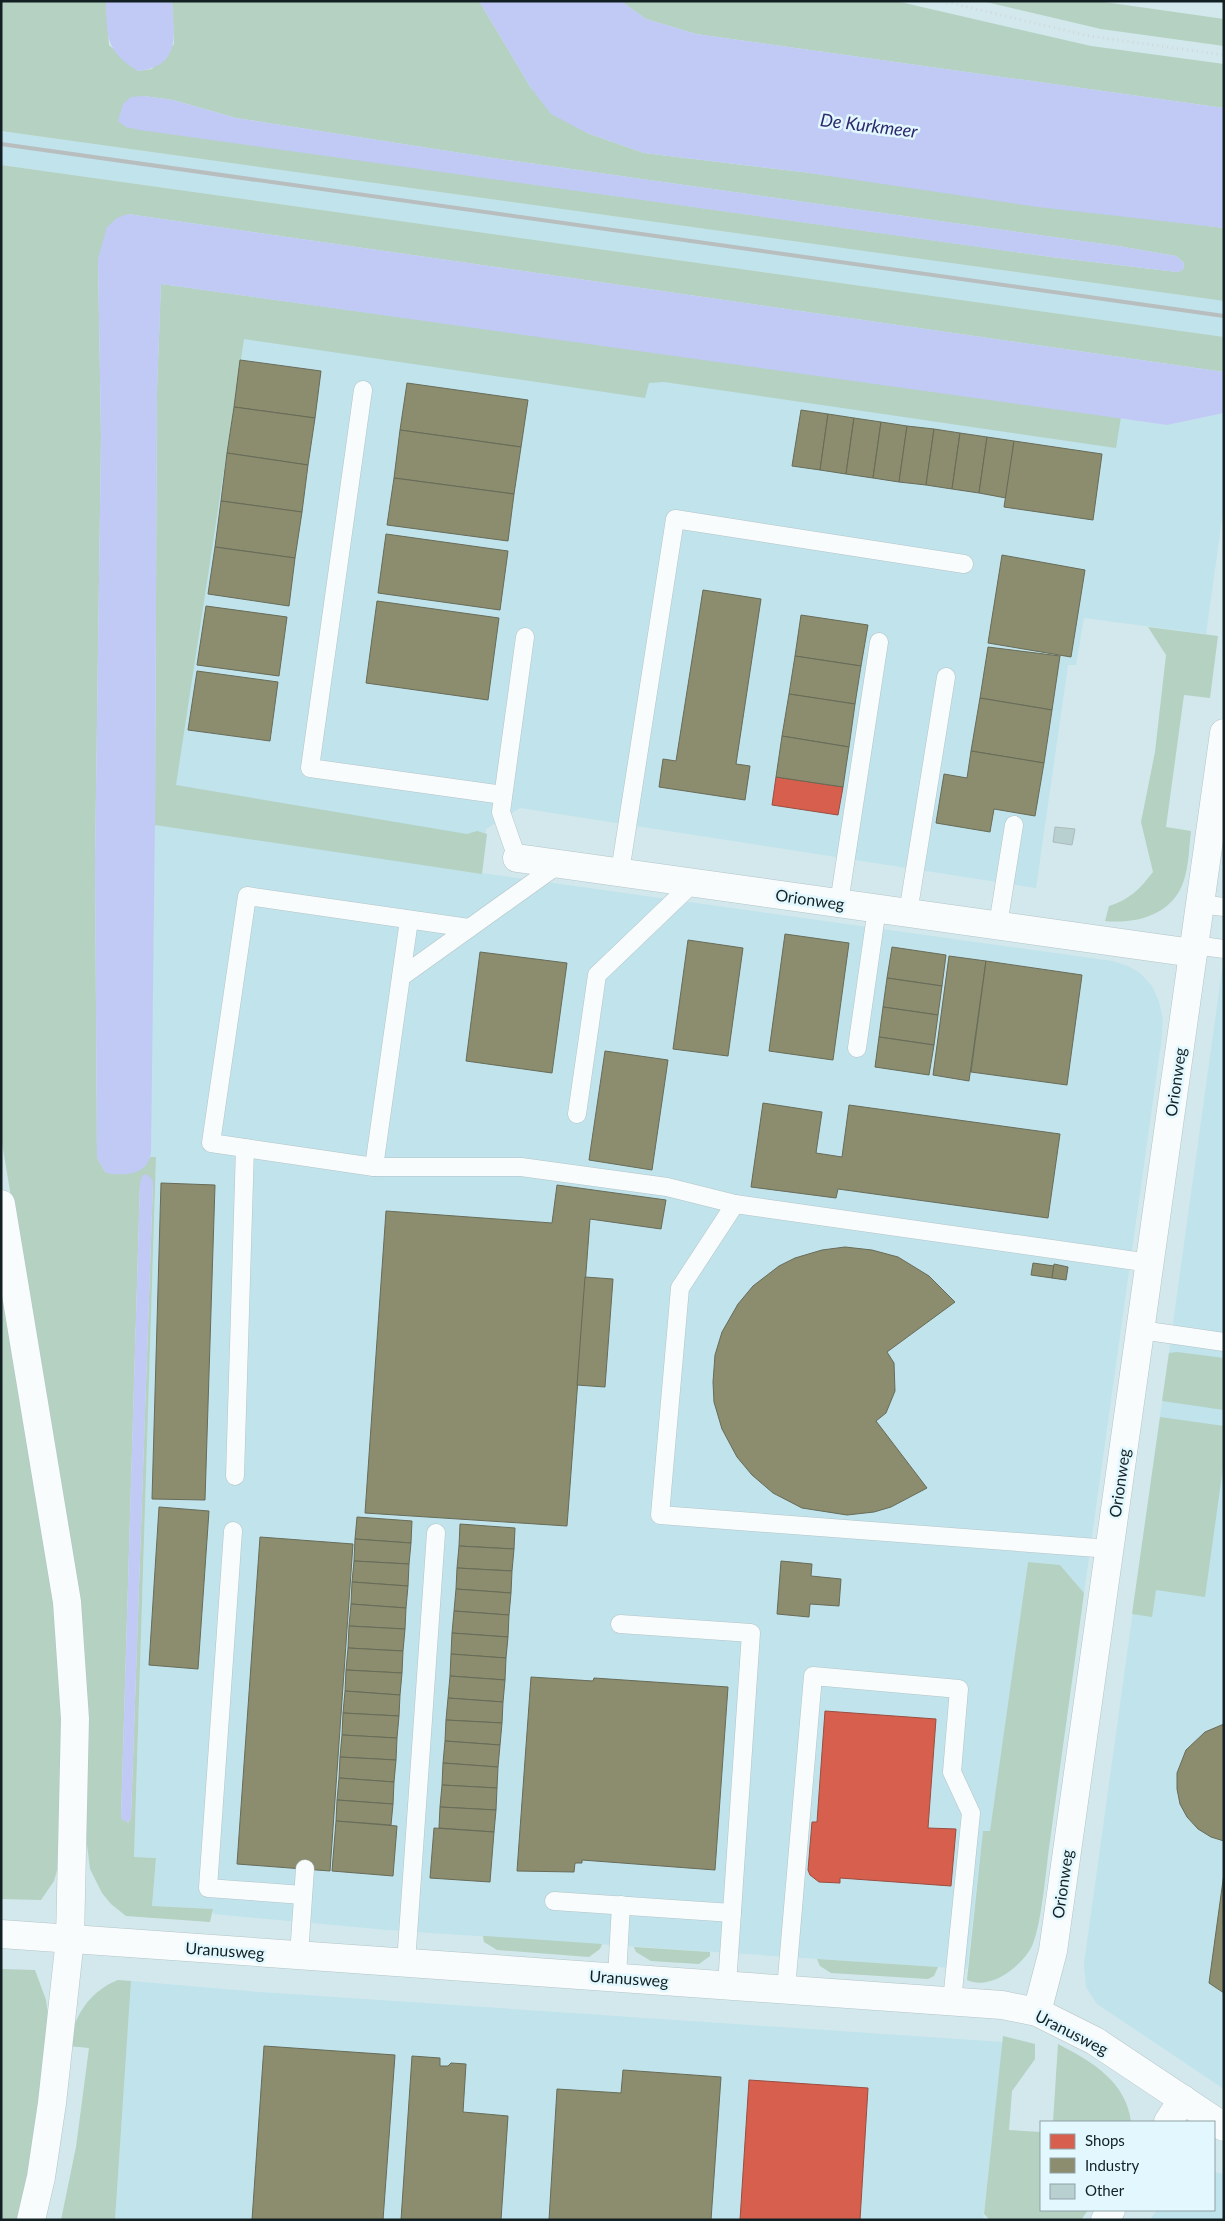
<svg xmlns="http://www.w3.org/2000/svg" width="1225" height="2221" font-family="Lato,sans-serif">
	<rect width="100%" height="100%" fill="#d2e8ec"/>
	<!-- built -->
	<g fill="#c0e3ec">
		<polygon points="1,131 1224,301 1224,337 1,165"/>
		<polygon points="161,284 1167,425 1224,413 1224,505 1206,634 1084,618 1076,665 1068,665 1036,888 520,808 486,829 481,873 1112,961 1128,966 1140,973 1152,986 1159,1002 1163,1019 1161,1043 1084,1593 1060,1565 1028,1562 990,1831 983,1831 967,1969 388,1930 213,1914 213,1909 152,1906 156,1858 134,1857 156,1158 150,1157 155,825 157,390"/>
		<polygon points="1224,956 1224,2089 1097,2004 1086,1987 1084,1964"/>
		<polygon points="131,1981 260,1992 1003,2042 983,2220 115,2220"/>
		<polygon points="1214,2172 1224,2174 1224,2220 1150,2220 1157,2210 1214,2210"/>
	</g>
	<!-- green -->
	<g fill="#b4d1c1" fill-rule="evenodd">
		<path d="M1,1H106L109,45L138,71L152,69L174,44L172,1H479L531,88L587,133L644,153L802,172L1224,228V301L1,131ZM144,96L173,100L236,118L493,158L1118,246L1176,256L1184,263L1183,270L1177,272L1051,257L126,127Z"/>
		<polygon points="621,1 896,1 1091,46 1224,64 1224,108 696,34 646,19"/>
		<polygon points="982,1 1097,1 1224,19 1224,46 1101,29"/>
		<path d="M1,165L1224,337V372L128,214L98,259L101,438L95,862L97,1158L106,1173L145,1166L150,1157H156L134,1857L156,1858L152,1906L213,1909L210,1922L126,1916L111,1904L102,1893L90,1869L86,1836V1716L38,1358L1,1137ZM153,1182L131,1818L128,1823L121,1818L140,1183Z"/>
		<polygon points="161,284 1121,417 1116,448 664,382 649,383 645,398 244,339 176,785 467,834 477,831 487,834 482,874 155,825 157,390"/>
		<path d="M1148,627L1218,636L1210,698L1184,695L1166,827L1191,831C1189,847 1189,865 1184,880C1173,915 1137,924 1105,921L1109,906C1129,900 1140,889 1153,872L1141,822L1155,752L1166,655Z"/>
		<polygon points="1,1277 57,1623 63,1735 59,1863 54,1881 41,1900 1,1899"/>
		<polygon points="1177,1352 1224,1358 1224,1410 1162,1401 1169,1353"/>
		<polygon points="1160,1417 1224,1426 1224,1460 1205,1597 1156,1590 1152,1617 1132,1614"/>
		<path d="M1028,1562L1060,1565L1084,1593C1073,1676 1061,1759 1050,1841C1046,1867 1042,1924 1032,1946C1022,1966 990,1991 967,1980L983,1831H990Z"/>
		<polygon points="483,1936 485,1936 602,1944 600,1949 589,1957 497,1950 484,1942"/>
		<polygon points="634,1947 710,1952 710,1956 699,1964 651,1961 636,1952"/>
		<polygon points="817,1959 938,1967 934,1976 928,1979 831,1973 820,1966"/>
		<polygon points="1,1969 35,1970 46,2000 48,2015 40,2099 28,2172 17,2220 1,2220"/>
		<path d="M118,1980L131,1981L115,2220H61L76,2147L89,2048L68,2046C75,2016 88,1992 118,1980Z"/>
		<polygon points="1003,2036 1035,2044 1035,2059 1012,2091 1009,2130 1041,2132 1041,2210 1088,2210 1081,2220 990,2220 984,2214"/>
		<path d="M1058,2044C1093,2062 1126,2082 1131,2122H1053Z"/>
	</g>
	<!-- water -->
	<g fill="#c0caf4">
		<path d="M106,1H172C174,35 182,66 138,71C105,51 107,37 106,1Z"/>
		<polygon points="479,1 621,1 646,19 696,34 1224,108 1224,228 1038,207 802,172 644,153 587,133 551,114 531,88"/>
		<polygon points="144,96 173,100 236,118 493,158 1118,246 1176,256 1184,263 1183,270 1177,272 1051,257 140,130 126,127 118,121 123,104 131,97"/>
		<path d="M128,214L1224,372V413L1167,425L161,284L157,390L155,825L151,1152C148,1176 124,1176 106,1173L97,1158L95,862L101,438L98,259L107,227L117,218Z"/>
		<polygon points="146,1174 151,1178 153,1182 131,1818 128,1823 121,1818 140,1183 142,1176"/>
	</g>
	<!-- shops -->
	<g fill="#d6604d" stroke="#9b4d40">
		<polygon points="776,777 843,787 838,815 772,805"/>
		<polygon points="825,1711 936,1719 928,1828 956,1829 951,1886 840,1878 840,1883 819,1882 810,1875 808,1870 812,1822 817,1822"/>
		<polygon points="749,2080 868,2088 860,2220 740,2220"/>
	</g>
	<!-- industry -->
	<g fill="#8c8c6e" stroke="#676c58">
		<polygon points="240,360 321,371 315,418 234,407"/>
		<polygon points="407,383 528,400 521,447 400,430"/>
		<polygon points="234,407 315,418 308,465 227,453"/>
		<polygon points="801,410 828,414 820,470 792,466"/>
		<polygon points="828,414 854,418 846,474 820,470"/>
		<polygon points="854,418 881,422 873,478 846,474"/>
		<polygon points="881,422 907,426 899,482 873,478"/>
		<polygon points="907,426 934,429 926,485 899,482"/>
		<polygon points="934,429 960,433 952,489 926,485"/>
		<polygon points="400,430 521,447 514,494 394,478"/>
		<polygon points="960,433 987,437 979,493 952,489"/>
		<polygon points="987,437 1014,441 1006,498 979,493"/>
		<polygon points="1014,441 1102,454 1093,520 1004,507"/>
		<polygon points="227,453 308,465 302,512 221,501"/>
		<polygon points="394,478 514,494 508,541 387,525"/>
		<polygon points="221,501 302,512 295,558 215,547"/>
		<polygon points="386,534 508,551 500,610 378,593"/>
		<polygon points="215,547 295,558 289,606 208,594"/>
		<polygon points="1002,555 1085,570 1071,657 988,643"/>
		<polygon points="703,590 761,599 736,764 750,766 745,800 659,787 663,759 676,761"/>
		<polygon points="377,601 499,618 488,700 366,683"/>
		<polygon points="206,606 287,617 279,676 197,665"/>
		<polygon points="801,615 868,625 861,666 795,656"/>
		<polygon points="988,647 1060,656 1052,710 980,698"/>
		<polygon points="795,656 861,666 855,704 789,694"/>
		<polygon points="197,671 278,682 270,741 188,730"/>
		<polygon points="789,694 855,704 849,747 782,736"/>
		<polygon points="980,698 1052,710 1044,763 971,751"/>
		<polygon points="782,736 849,747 843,787 776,777"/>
		<polygon points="971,751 1044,763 1035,816 994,809 990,832 936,823 944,774 967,778"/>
		<polygon points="785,934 849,943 833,1060 769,1051"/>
		<polygon points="688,940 743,948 728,1056 673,1049"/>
		<polygon points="892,947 946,955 942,986 887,978"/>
		<polygon points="480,952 567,963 552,1073 466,1061"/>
		<polygon points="949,956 986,961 969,1081 933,1075"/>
		<polygon points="986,961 1082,975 1067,1085 971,1072"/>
		<polygon points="887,978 942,986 938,1015 883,1007"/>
		<polygon points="883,1007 938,1015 934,1045 879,1037"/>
		<polygon points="879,1037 934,1045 929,1075 875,1067"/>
		<polygon points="605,1051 668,1060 652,1170 589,1160"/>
		<polygon points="763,1103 822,1112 816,1153 842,1157 849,1105 1060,1134 1048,1218 838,1189 836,1198 751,1187"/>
		<polygon points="161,1183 215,1185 205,1500 152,1499"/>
		<polygon points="557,1185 666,1200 661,1229 590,1219 567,1526 365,1513 386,1211 552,1223"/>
		<polygon points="845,1247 872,1250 898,1257 929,1276 955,1302 887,1352 894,1363 895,1391 886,1413 876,1421 927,1488 891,1507 874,1512 847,1515 802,1508 773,1493 752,1475 737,1457 722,1429 714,1402 713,1382 715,1355 722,1332 738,1304 753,1286 779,1266 795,1258 822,1250"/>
		<polygon points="1033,1263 1054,1266 1052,1278 1031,1275"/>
		<polygon points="1054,1264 1068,1267 1066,1280 1052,1278"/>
		<polygon points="585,1277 613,1279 605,1387 577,1385"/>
		<polygon points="159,1507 209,1511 198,1669 149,1665"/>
		<polygon points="357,1517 412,1521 411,1543 355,1539"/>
		<polygon points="460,1524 515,1528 514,1549 459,1546"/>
		<polygon points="260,1537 353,1544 330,1871 237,1864"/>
		<polygon points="355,1539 411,1543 409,1564 354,1561"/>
		<polygon points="459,1546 514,1549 512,1571 457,1568"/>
		<polygon points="354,1561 409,1564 408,1586 352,1582"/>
		<polygon points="781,1561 812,1564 811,1576 841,1579 839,1606 810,1604 809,1617 777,1614"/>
		<polygon points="457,1568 512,1571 511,1593 456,1589"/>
		<polygon points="352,1582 408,1586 406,1608 351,1604"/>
		<polygon points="456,1589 511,1593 509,1615 454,1611"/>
		<polygon points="351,1604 406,1608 405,1629 349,1626"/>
		<polygon points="454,1611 509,1615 508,1637 452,1633"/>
		<polygon points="349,1626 405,1629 403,1651 348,1648"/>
		<polygon points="452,1633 508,1637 506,1658 451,1654"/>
		<polygon points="348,1648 403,1651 402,1673 346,1670"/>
		<polygon points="451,1654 506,1658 505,1680 450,1676"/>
		<polygon points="346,1670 402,1673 400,1695 345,1691"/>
		<polygon points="450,1676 505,1680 503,1702 448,1698"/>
		<polygon points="531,1677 593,1681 594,1678 728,1687 715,1870 582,1860 582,1863 575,1863 574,1872 517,1871"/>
		<polygon points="345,1691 400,1695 399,1716 343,1713"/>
		<polygon points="448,1698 503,1702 502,1723 446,1720"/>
		<polygon points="343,1713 399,1716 397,1738 342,1735"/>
		<polygon points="446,1720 502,1723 500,1745 445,1741"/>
		<polygon points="1224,1724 1224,1841 1211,1837 1198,1829 1187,1817 1180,1804 1177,1789 1177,1773 1186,1750 1205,1732"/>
		<polygon points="342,1735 397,1738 396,1760 340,1757"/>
		<polygon points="445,1741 500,1745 498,1767 443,1763"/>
		<polygon points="340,1757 396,1760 394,1782 339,1778"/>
		<polygon points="443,1763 498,1767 497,1788 442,1785"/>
		<polygon points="339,1778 394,1782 393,1804 337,1800"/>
		<polygon points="442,1785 497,1788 496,1810 440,1807"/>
		<polygon points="337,1800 393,1804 391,1825 336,1821"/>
		<polygon points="440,1807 496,1810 494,1832 439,1828"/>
		<polygon points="336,1821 397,1826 393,1876 332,1871"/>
		<polygon points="434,1828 494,1832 490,1882 430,1878"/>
		<polygon points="1224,1873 1224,1993 1209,1983"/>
		<polygon points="264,2046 395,2055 383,2220 252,2220"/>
		<polygon points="412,2056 440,2058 440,2066 448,2066 451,2063 466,2064 463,2112 508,2116 501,2220 401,2220"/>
		<polygon points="623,2070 721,2077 711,2220 549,2220 557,2089 621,2093"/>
	</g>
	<!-- building -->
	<polygon fill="#b8d0cf" stroke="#abbbbc" points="1055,827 1075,829 1072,845 1053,842"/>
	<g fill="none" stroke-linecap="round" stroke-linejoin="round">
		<defs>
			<g id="lane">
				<polyline points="363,390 310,768 503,795"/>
				<polyline points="517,858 501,812 525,637"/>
				<polyline points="620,872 675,519 964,564"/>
				<polyline points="839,903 879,642"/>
				<polyline points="1200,904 1224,907"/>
				<polyline points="908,913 946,677"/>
				<polyline points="998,925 1014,825"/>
				<polyline points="469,928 247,896 211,1143 374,1167 521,1167 667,1187 735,1204 1150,1263"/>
				<polyline points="1194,945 1224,949"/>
				<polyline points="401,977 559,864"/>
				<polyline points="857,1048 877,908"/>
				<polyline points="577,1114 597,975 693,883"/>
				<polyline points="374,1167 409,920"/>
				<polyline points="735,1204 680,1288 660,1515 1110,1549"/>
				<polyline points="1141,1330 1224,1342"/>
				<polyline points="235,1476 245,1148"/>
				<polyline points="233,1531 208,1888 303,1895"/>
				<polyline points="620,1624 751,1633 727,1985"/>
				<polyline points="554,1901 732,1913"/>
				<polyline points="299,1955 305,1869"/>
				<polyline points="406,1963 436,1533"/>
				<polyline points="617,1977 621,1905"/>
				<polyline points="786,1989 813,1676 959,1689 952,1772 971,1813 952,2001"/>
			</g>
			<g id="street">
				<polyline points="517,858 1193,953"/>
				<polyline points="1,1934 1002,2005 1037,2012 1095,2041 1224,2127"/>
				<polyline points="1037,2012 1053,1951 1224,733"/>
				<polyline points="1168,2122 1183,2099"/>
				<polyline points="1105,2220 1111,2210"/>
			</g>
			<polyline id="primary" points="1,1204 67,1602 75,1719 70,1939 52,2103 41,2177 31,2220"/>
		</defs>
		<!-- lane casing -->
		<use href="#lane" stroke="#b4c4c8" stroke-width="19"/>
		<!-- street casing -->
		<use href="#street" stroke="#b4c4c8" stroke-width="29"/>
		<!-- primary casing -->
		<use href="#primary" stroke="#b4c4c8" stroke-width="29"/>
		<!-- path -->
		<polyline stroke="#d2d8d9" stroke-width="3" stroke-dasharray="1 4" stroke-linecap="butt" points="942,1 1089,36 1224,55"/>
		<!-- lane -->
		<use href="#lane" stroke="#f8fcfc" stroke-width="18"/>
		<!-- street -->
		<use href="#street" stroke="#f8fcfc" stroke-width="28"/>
		<!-- primary -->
		<use href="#primary" stroke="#f8fcfc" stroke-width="28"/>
		<!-- rail -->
		<polyline stroke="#b8bdbe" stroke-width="4" points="1,144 1224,316"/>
	</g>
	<g text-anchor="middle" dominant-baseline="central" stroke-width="5" stroke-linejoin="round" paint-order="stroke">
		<!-- street labels -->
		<g font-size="16" fill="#122023" stroke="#e2f8fe">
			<text transform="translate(810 899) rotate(8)">Orionweg</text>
			<text transform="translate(1175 1082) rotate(-82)">Orionweg</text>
			<text transform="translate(1119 1483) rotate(-82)">Orionweg</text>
			<text transform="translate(1062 1884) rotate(-82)">Orionweg</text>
			<text transform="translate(225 1950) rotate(4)">Uranusweg</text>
			<text transform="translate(629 1978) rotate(4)">Uranusweg</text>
			<text transform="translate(1072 2032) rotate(27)">Uranusweg</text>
		</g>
		<!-- water labels -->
		<g font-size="18" font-style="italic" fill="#2e296c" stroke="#e2f8fe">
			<text transform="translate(869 125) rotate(7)">De Kurkmeer</text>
		</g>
	</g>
	<!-- border -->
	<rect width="1225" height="2221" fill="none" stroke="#122023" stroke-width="5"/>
	<!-- legend -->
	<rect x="1040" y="2121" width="175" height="90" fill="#e2f8fe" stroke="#8fa2a6"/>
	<rect x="1050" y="2134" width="25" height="15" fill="#d6604d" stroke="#8fa2a6"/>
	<text x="1085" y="2146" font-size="15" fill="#122023">Shops</text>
	<rect x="1050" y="2158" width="25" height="15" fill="#8c8c6e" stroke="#8fa2a6"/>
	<text x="1085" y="2171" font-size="15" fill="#122023">Industry</text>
	<rect x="1050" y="2184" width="25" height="15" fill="#b8d0cf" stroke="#8fa2a6"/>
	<text x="1085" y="2196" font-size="15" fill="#122023">Other</text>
</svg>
